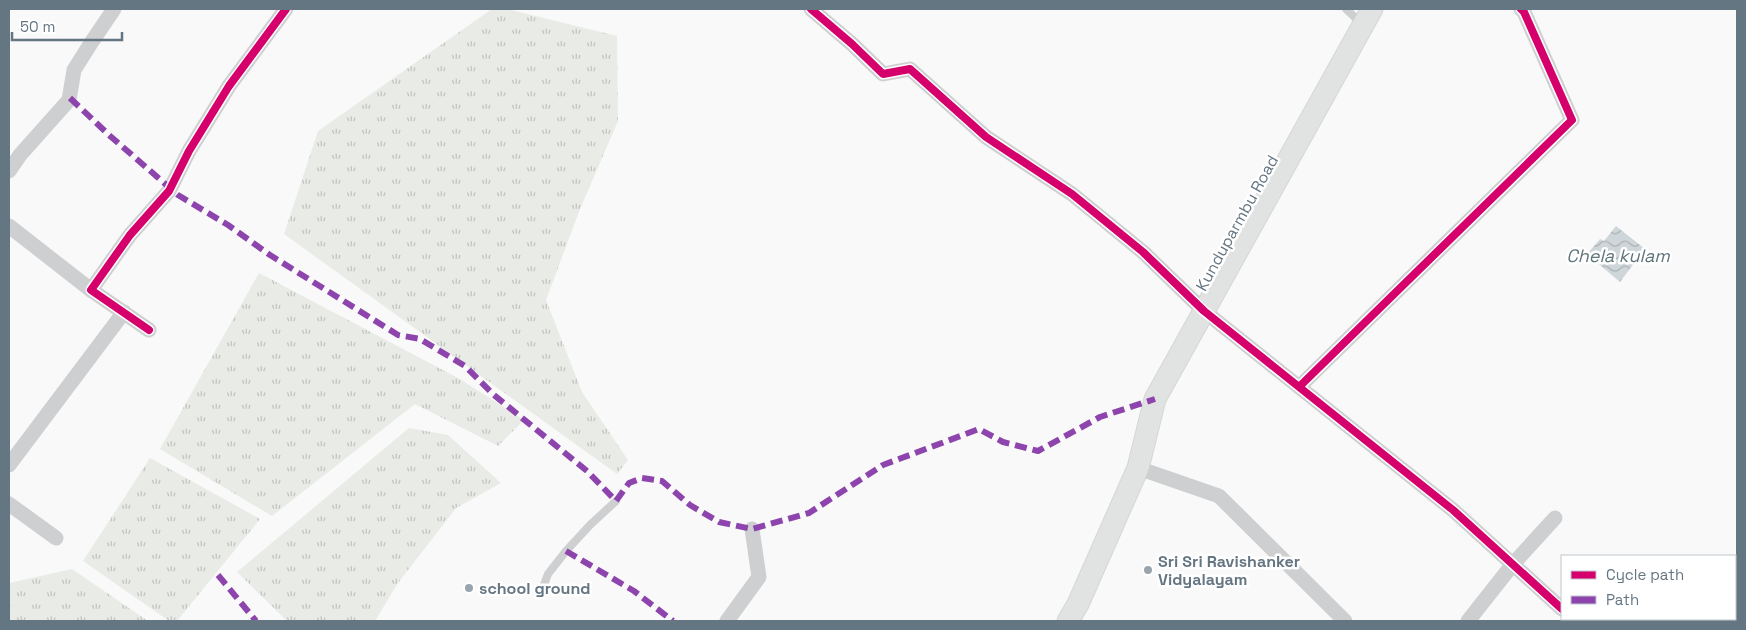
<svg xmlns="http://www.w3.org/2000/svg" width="1746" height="630" font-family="'Space Grotesk',sans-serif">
	<defs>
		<pattern id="grass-tufts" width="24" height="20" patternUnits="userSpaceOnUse" patternTransform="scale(1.25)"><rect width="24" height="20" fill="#e8ebe6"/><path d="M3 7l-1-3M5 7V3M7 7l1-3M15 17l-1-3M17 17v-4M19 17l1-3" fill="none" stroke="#c0c3c0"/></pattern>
		<pattern id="water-waves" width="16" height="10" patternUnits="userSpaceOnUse" patternTransform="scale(1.25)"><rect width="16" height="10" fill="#ced6d9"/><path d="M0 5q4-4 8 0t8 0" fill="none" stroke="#abb2b5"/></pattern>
	</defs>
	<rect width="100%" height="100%" fill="#f9f9f9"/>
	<!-- grass -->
	<g fill="url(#grass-tufts)">
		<polygon points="492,9 507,9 617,36 618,121 580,209 546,300 582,392 628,460 617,474 284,234 318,131"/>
		<polygon points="259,273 458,378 524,420 498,446 415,404 272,516 160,449"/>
		<polygon points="409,428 448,435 501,483 456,508 398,583 375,621 287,621 237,572"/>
		<polygon points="150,458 260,519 177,621 169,621 83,561"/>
		<polygon points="72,569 148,621 9,621 9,583"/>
	</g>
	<!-- water -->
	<polygon fill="url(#water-waves)" points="1616,226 1645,249 1620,282 1587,254 1600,239 1604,241"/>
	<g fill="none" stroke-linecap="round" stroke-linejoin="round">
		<defs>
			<polyline id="secondary" points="1068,621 1078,604 1138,468 1155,399 1372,9"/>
		</defs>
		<!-- secondary casing -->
		<use href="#secondary" stroke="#d5d6d7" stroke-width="23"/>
		<!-- service -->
		<g stroke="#cecfd0" stroke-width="8">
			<polyline points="1346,9 1361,23"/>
			<polyline points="541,593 548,574 566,551 590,525 616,501"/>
		</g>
		<!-- minor -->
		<g stroke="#cecfd0" stroke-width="15">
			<polyline points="811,9 852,44 883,74 910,69 986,137 1072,194 1143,252 1204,311 1453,510 1562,609"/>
			<polyline points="9,171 20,155 69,100 74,70 91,43 114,9"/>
			<polyline points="9,226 91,290"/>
			<polyline points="149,330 91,290 130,235 169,191 189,151 229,86 286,9"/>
			<polyline points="1300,386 1572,120 1524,12 1521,9"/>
			<polyline points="9,465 124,312"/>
			<polyline points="1138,468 1219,496 1345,621"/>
			<polyline points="9,504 56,538"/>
			<polyline points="1573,619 1576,621"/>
			<polyline points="727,621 759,577 752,529"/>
			<polyline points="1468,621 1513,564 1555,518"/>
		</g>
		<!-- secondary -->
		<use href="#secondary" stroke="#e1e2e2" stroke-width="21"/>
		<!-- quiet -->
		<g stroke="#8e44ad" stroke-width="6" stroke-dasharray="12 6" stroke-linecap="butt">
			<polyline points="70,98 109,135 178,195 228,225 270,255 398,335 420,339 465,366 494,395 587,471 616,501 629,483 642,478 662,481 690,505 719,522 752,529 809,513 883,465 979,429 1003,442 1038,451 1100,417 1155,399"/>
			<polyline points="566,551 634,591 673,621"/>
			<polyline points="218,575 256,621"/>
		</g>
		<defs>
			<g id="cycleway">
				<polyline points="811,9 852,44 883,74 910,69 986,137 1072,194 1143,252 1204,311 1453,510 1562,609"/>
				<polyline points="149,330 91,290 130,235 169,191 189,151 229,86 286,9"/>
				<polyline points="1300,386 1572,120 1524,12 1521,9"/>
			</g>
		</defs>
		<!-- cycleway casing -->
		<use href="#cycleway" stroke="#fff" stroke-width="11"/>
		<!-- cycleway -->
		<use href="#cycleway" stroke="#d6006c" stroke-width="8"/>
	</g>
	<!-- markers -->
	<g fill="#99a4ac" stroke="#fff" stroke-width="2">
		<circle cx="1148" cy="570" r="5"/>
		<circle cx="469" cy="588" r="5"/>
	</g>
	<g text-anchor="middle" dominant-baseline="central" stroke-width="5" stroke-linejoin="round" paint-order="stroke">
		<!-- street labels -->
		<g font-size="16" fill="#657683" stroke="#fff">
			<text transform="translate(1237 223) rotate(-61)">Kunduparmbu Road</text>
		</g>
		<!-- poi labels -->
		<g font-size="16" font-weight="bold" fill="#657683" stroke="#fff" text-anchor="start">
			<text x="1158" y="561">Sri Sri Ravishanker<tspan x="1158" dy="18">Vidyalayam</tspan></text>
			<text x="479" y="588">school ground</text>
		</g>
		<!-- water labels -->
		<g font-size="18" font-style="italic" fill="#60757c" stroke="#fff">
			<text x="1618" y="255">Chela kulam</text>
		</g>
	</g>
	<!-- border -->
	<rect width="1746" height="630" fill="none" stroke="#657683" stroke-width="20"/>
	<!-- legend -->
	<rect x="1561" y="555" width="175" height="65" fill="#ffffff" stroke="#c1c8cd"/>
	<rect x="1571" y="571" width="25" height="8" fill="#d6006c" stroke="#c1c8cd"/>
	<text x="1606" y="580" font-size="15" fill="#657683">Cycle path</text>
	<rect x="1571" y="596" width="25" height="8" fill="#8e44ad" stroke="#c1c8cd"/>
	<text x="1606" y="605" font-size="15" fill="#657683">Path</text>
	<!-- scale -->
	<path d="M12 32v8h110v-8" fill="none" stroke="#657683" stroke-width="2.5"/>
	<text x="20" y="32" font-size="15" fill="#657683" stroke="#ffffff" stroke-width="4" paint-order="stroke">50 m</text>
</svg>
